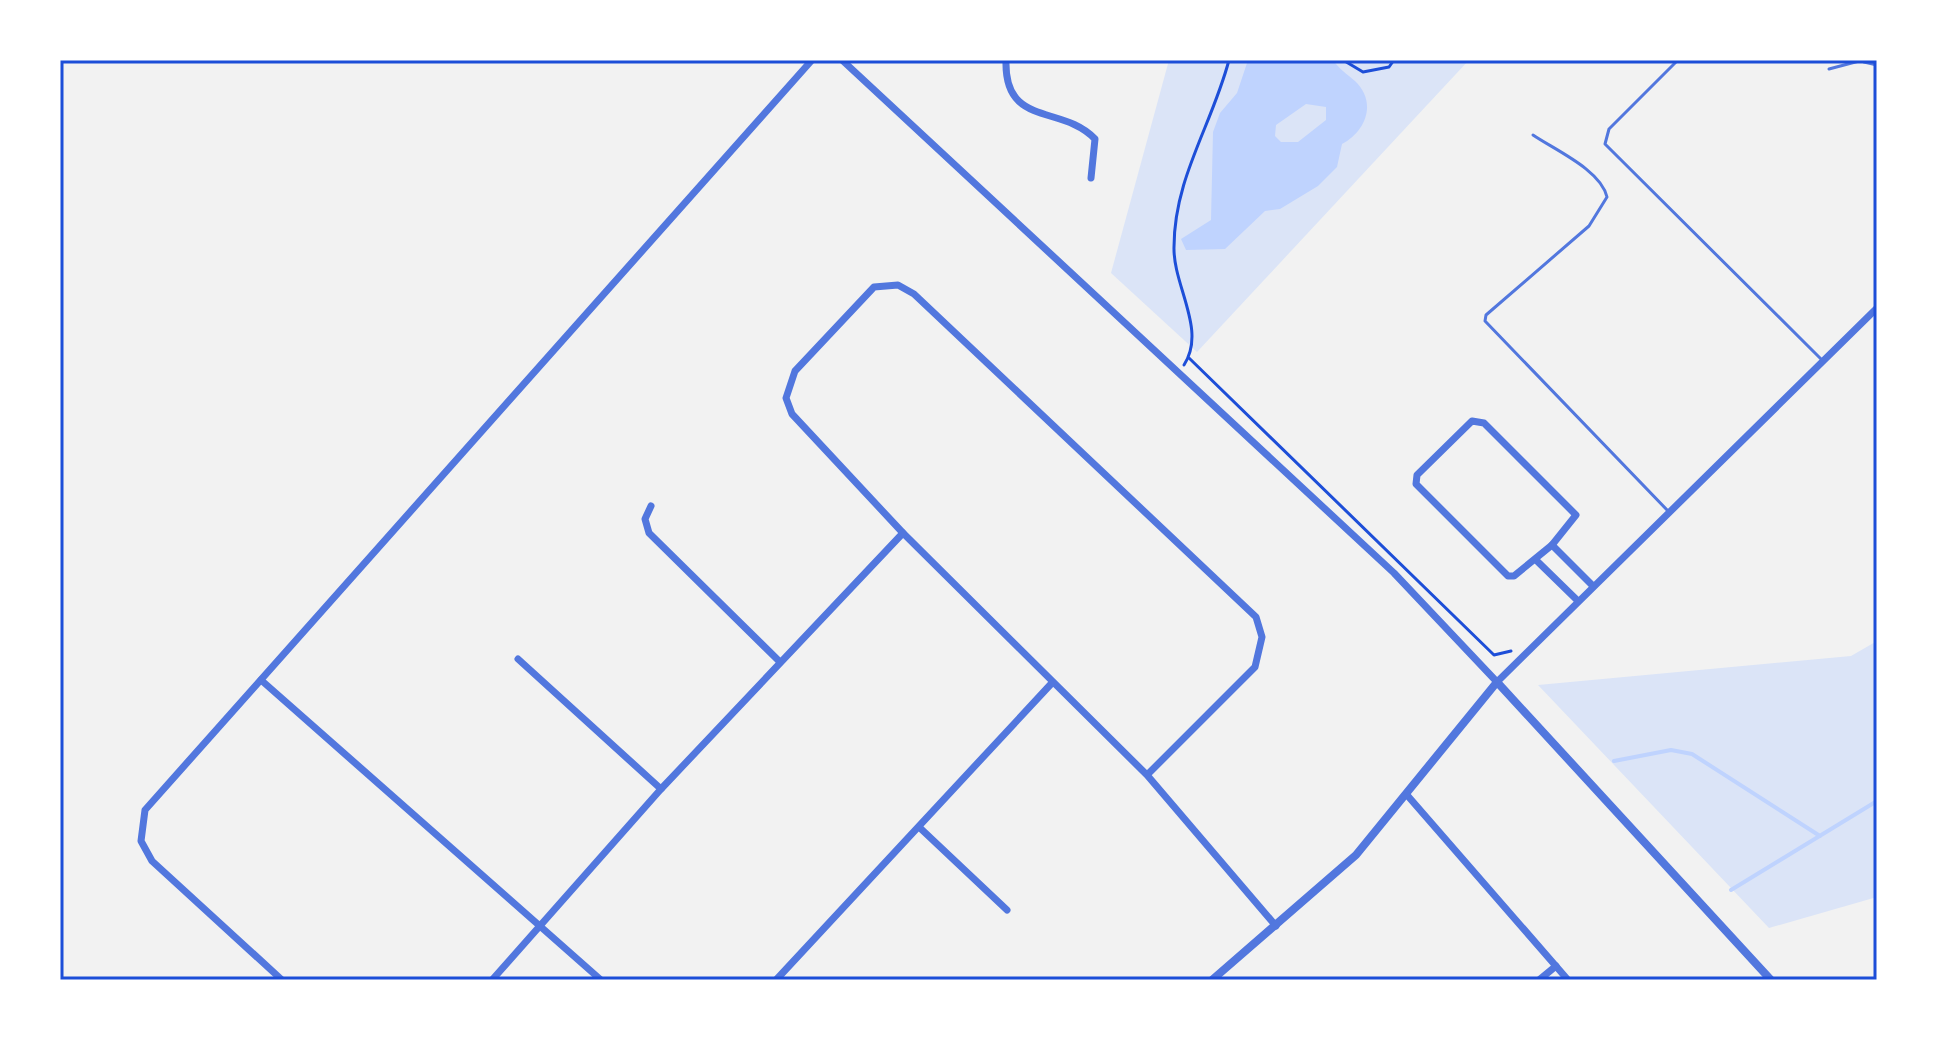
<svg xmlns="http://www.w3.org/2000/svg" width="1937" height="1040" font-family="Poppins,sans-serif">
	<rect width="100%" height="100%" fill="#f2f2f2"/>
	<!-- green -->
	<g fill="#dbe4f7">
		<polygon points="1169,60 1469,60 1197,352 1111,273"/>
		<polygon points="1877,641 1877,897 1769,928 1538,685 1851,656"/>
	</g>
	<!-- water -->
	<path fill="#bfd3fe" fill-rule="evenodd" d="M1248,60H1333C1339,69 1347,74 1355,81C1378,103 1365,132 1342,144L1337,167L1318,186L1280,209L1265,211L1225,249L1186,250L1181,239L1211,220L1213,132L1220,113L1237,93ZM1306,104L1326,107V120L1298,142H1281L1275,136L1276,125Z"/>
	<g fill="none" stroke-linecap="round" stroke-linejoin="round">
		<!-- stream -->
		<g stroke="#bfd3fe" stroke-width="4">
			<polyline points="1614,761 1671,750 1692,754 1820,836"/>
			<polyline points="1731,890 1877,801"/>
		</g>
		<!-- path -->
		<g stroke="#1d4ed8" stroke-width="3">
			<polyline points="1343,60 1363,72 1389,67 1394,60"/>
			<polyline points="1189,358 1494,655 1511,651"/>
			<path d="M1184,365C1207,330 1173,286 1174,247C1174,178 1212,125 1229,60"/>
		</g>
		<!-- service -->
		<g stroke="#5277de" stroke-width="3">
			<polyline points="1678,60 1609,129 1605,144 1822,360"/>
			<polyline points="1864,62 1877,65"/>
			<polyline points="1829,69 1863,60"/>
			<path d="M1533,135C1555,150 1601,170 1607,197L1589,226L1486,315L1485,321L1669,512"/>
		</g>
		<!-- minor -->
		<g stroke="#5277de" stroke-width="7">
			<polyline points="842,60 1394,573 1497,682 1877,308"/>
			<path d="M1006,60C1004,128 1062,104 1095,139L1091,178"/>
			<polygon points="1472,421 1484,423 1576,515 1552,545 1514,576 1508,576 1416,484 1417,475"/>
			<polyline points="651,506 645,519 649,533 779,661"/>
			<polyline points="1552,545 1593,586"/>
			<polyline points="1537,561 1578,601"/>
			<polyline points="518,659 661,789"/>
			<polyline points="261,680 601,980"/>
			<polyline points="1147,775 1255,667 1262,637 1256,617 914,294 898,285 874,287 795,371 786,398 792,414 903,533 1147,775 1276,926"/>
			<polyline points="1407,795 1568,980"/>
			<polyline points="919,827 1007,910"/>
			<polyline points="282,980 152,861 141,841 145,810 812,60"/>
			<polyline points="492,980 661,789 903,533"/>
			<polyline points="776,980 1051,684"/>
			<polyline points="1539,980 1556,966"/>
		</g>
		<!-- tertiary -->
		<polyline stroke="#5277de" stroke-width="8" points="1212,980 1356,855 1497,682 1771,980"/>
	</g>
	<!-- border -->
	<rect width="1937" height="1040" fill="none" stroke="#ffffff" stroke-width="124"/>
	<rect x="62" y="62" width="1813" height="916" fill="none" stroke="#1d4ed8" stroke-width="3"/>
</svg>
